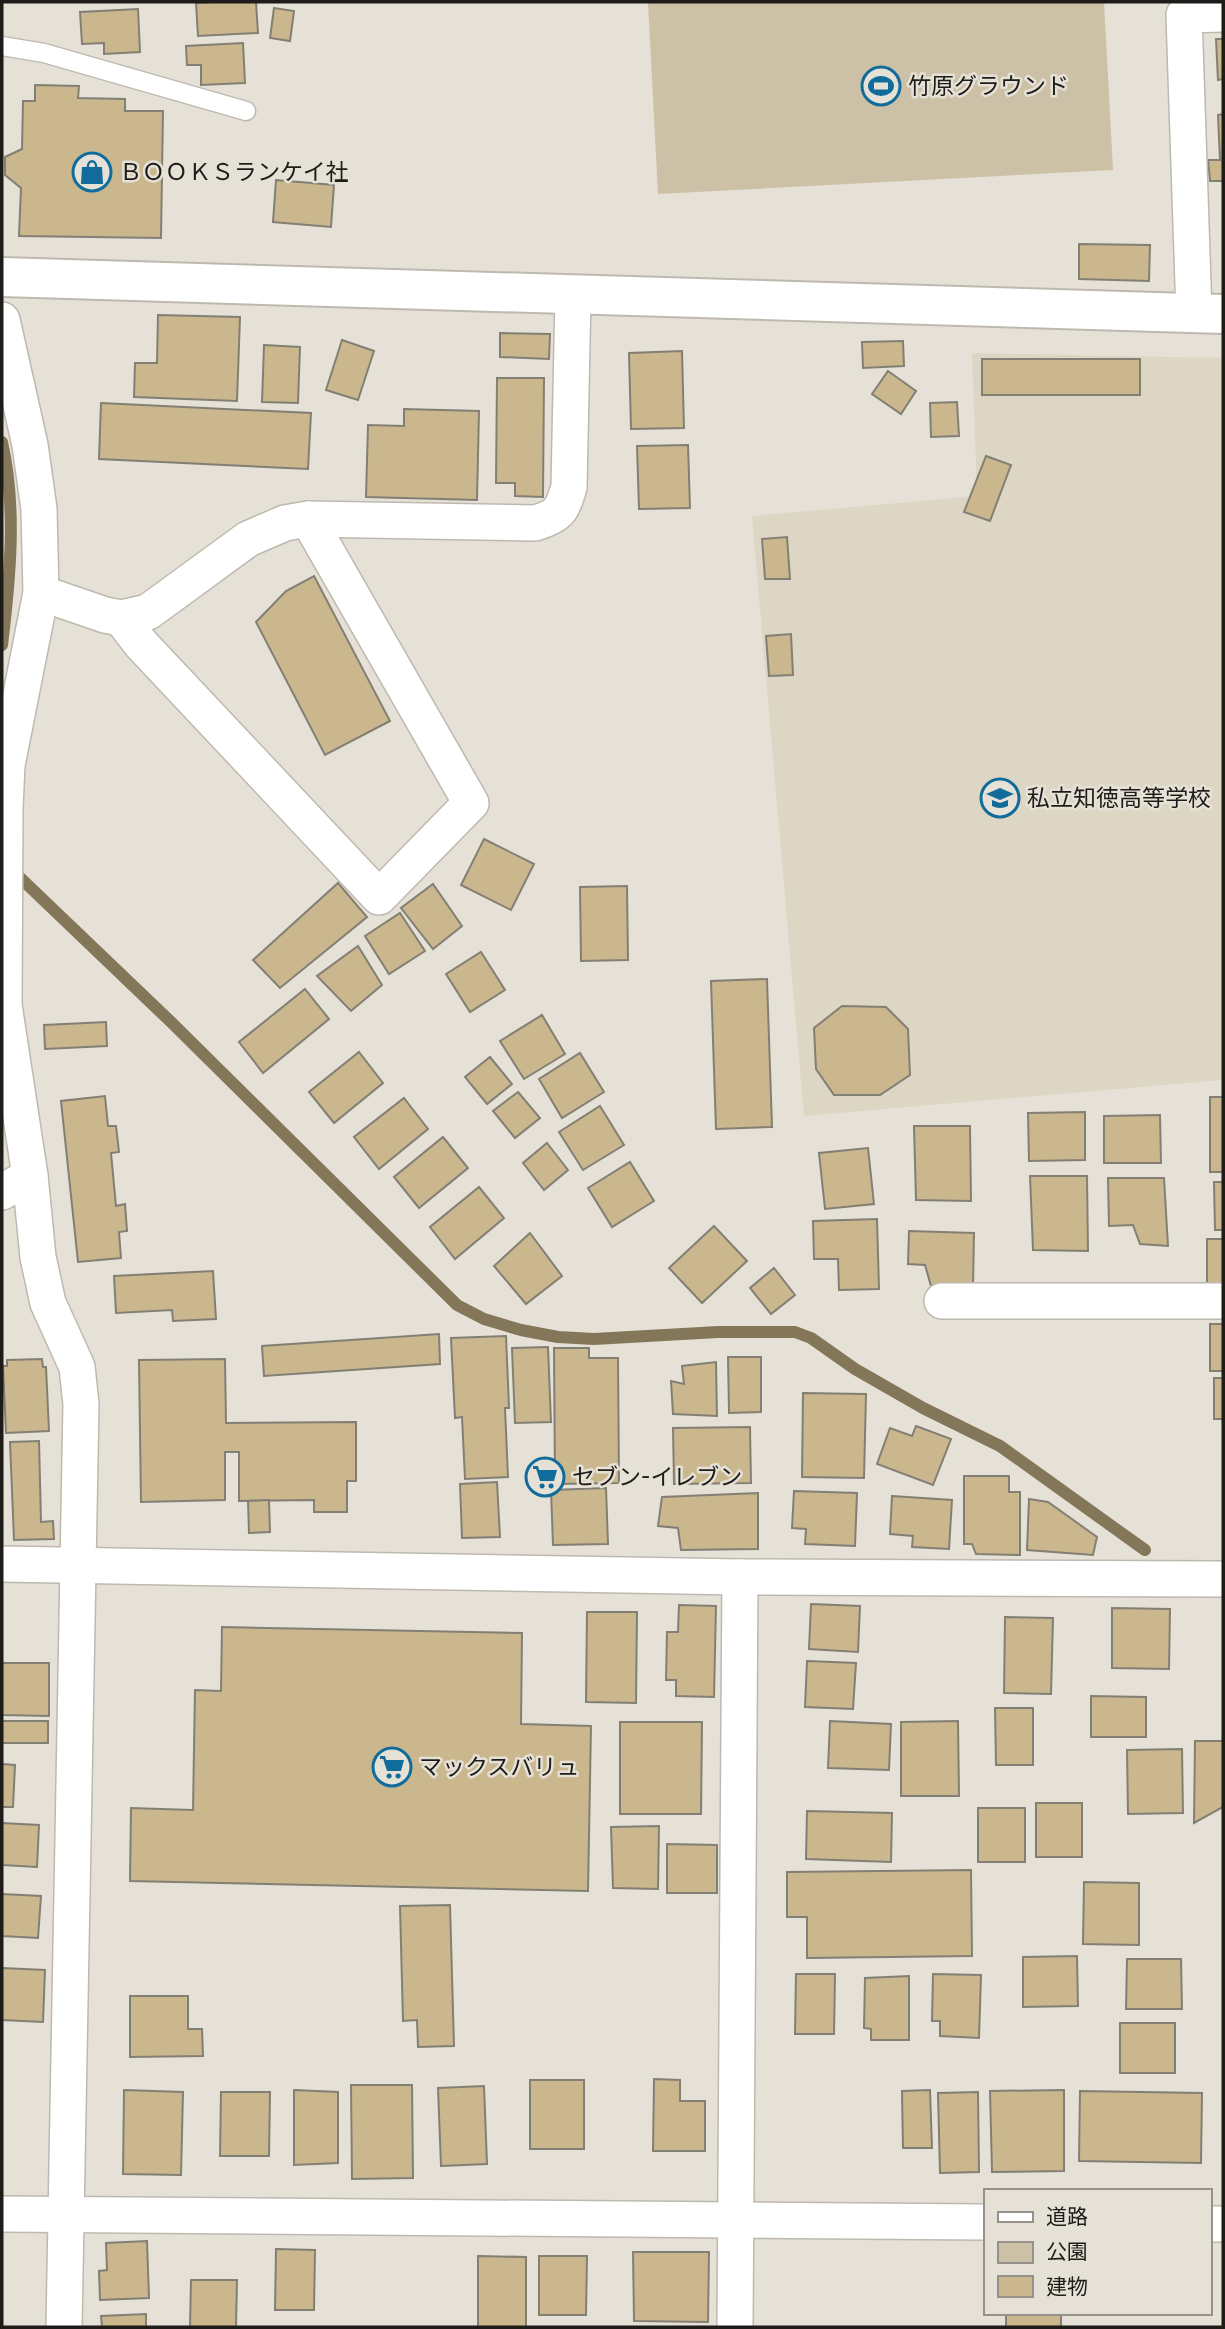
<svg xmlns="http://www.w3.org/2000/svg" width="1225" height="2329" font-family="'Fira Sans','Noto Sans JP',sans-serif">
	<rect width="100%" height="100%" fill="#e6e1d6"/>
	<!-- built -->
	<polygon fill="#ded6c4" points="972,353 1223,358 1223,1080 804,1116 752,516 977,496"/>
	<!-- green -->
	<polygon fill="#ccc0a6" points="648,2 1104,2 1113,170 658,194"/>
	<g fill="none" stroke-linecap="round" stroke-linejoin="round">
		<!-- stream -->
		<g stroke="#847658" stroke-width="12">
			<path d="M2,442C17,508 10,579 2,645"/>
			<polyline points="11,869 171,1022 457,1305 484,1319 521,1330 558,1337 594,1339 718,1332 795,1332 811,1338 855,1369 923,1408 1000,1446 1145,1550"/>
		</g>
	</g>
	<!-- building -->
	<g fill="#cab78d" stroke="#837f75" stroke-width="2">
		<polygon points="213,2 256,2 258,33 198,36 196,3"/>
		<polygon points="274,8 294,11 290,41 270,38"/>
		<polygon points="138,9 140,52 104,54 104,43 82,44 80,12"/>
		<polygon points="1216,39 1223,39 1223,79 1218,80"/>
		<polygon points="243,43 245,83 201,85 201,65 187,65 186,46"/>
		<polygon points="35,85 79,86 78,98 125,99 125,111 163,111 161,238 19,236 21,188 5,175 5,157 22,149 23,101 35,101"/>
		<polygon points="1223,114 1223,181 1210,181 1208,160 1220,160 1218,115"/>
		<polygon points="276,180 334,185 331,227 273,222"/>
		<polygon points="1079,244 1150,245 1149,281 1079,279"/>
		<polygon points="158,315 240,317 237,401 134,397 135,363 157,363"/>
		<polygon points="500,333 550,334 549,359 500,357"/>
		<polygon points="342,340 374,351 358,400 326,390"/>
		<polygon points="903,341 904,366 863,368 862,342"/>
		<polygon points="264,345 300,347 298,403 262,402"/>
		<polygon points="682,351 684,428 631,429 629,353"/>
		<rect x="982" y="359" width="158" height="36"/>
		<polygon points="888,371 916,391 901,414 872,394"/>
		<polygon points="497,378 544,378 543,497 515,496 515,483 496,483"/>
		<polygon points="957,402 959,436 931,437 930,403"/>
		<polygon points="101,403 311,413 308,469 99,459"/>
		<polygon points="404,409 479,411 477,500 366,497 368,425 404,426"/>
		<polygon points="688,445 690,508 639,509 637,446"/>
		<polygon points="986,456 1011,465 990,521 964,512"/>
		<polygon points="787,537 790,579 765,579 762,539"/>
		<polygon points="314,576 390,721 325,755 256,622 286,591"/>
		<polygon points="791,634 793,675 769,676 766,636"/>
		<polygon points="484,839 534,864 511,910 461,885"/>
		<polygon points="338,883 367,917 280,988 253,960"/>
		<polygon points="433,884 462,926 433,949 401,908"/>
		<polygon points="627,886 628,960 581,961 580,887"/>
		<polygon points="400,913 425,951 389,974 365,936"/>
		<polygon points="358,946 382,985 351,1011 317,976"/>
		<polygon points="481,952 505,990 470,1012 446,974"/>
		<polygon points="767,979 772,1127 716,1129 711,981"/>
		<polygon points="305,989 329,1019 263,1073 239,1042"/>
		<polygon points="842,1006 886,1007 908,1029 910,1075 880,1095 834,1095 816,1069 814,1028"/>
		<polygon points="542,1015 565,1054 524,1079 500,1041"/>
		<polygon points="106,1022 107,1046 45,1049 44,1025"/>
		<polygon points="359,1052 383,1083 334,1123 309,1092"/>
		<polygon points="580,1053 604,1092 562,1118 539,1079"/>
		<polygon points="490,1057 512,1084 487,1104 465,1077"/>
		<polygon points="518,1092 540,1118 515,1138 493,1111"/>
		<polygon points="105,1096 108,1126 116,1126 119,1152 111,1153 116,1206 125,1204 127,1231 119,1232 121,1258 78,1262 61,1101"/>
		<rect x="1210" y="1097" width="13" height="75"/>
		<polygon points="404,1098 428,1129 379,1169 354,1137"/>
		<polygon points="600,1106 624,1145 583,1170 559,1132"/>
		<polygon points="1085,1112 1085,1160 1029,1161 1028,1113"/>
		<polygon points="1160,1115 1161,1163 1104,1163 1104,1116"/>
		<polygon points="914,1126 970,1126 971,1201 916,1200"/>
		<polygon points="443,1137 468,1168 419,1208 394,1177"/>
		<polygon points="547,1143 568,1170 544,1190 523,1163"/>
		<polygon points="868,1148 874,1204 825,1209 819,1153"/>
		<polygon points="630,1162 654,1201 612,1227 588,1188"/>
		<polygon points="1030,1176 1087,1176 1088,1251 1033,1250"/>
		<polygon points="1108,1178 1164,1178 1168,1246 1140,1244 1133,1225 1109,1226"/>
		<polygon points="1214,1182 1223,1182 1223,1230 1215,1230"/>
		<polygon points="479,1187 504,1218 455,1259 430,1227"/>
		<polygon points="877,1219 879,1289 839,1290 838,1259 814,1259 813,1221"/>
		<polygon points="714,1226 747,1261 702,1303 669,1268"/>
		<polygon points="909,1231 974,1233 973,1287 931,1286 925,1265 908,1264"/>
		<polygon points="530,1233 562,1276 526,1304 494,1266"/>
		<rect x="1207" y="1239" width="16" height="48"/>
		<polygon points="774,1268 795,1295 771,1314 750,1288"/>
		<polygon points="213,1271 216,1319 173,1321 172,1310 116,1313 114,1276"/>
		<rect x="1210" y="1324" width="13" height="47"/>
		<polygon points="439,1334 440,1364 264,1376 262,1346"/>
		<polygon points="506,1336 509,1408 505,1408 508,1477 465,1479 462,1417 455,1418 451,1338"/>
		<polygon points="548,1347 551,1422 515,1423 512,1348"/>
		<polygon points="554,1348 589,1348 589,1358 618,1358 619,1483 555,1484"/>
		<polygon points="728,1357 761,1357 761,1412 729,1413"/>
		<polygon points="42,1359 43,1367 46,1367 49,1431 6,1433 3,1366 7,1366 7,1360"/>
		<polygon points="225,1359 226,1423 356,1422 356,1481 347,1481 347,1512 314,1512 314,1500 239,1501 239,1452 225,1452 225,1500 141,1502 139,1360"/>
		<polygon points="716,1362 717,1416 673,1414 671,1381 684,1384 682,1366"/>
		<rect x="1214" y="1378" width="9" height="41"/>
		<polygon points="803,1393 866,1394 864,1478 802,1477"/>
		<polygon points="916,1426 951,1439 933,1485 877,1464 890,1428 912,1436"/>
		<polygon points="750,1427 751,1483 674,1484 673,1428"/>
		<polygon points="39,1441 41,1522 53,1521 54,1539 14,1540 10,1442"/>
		<polygon points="964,1476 1009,1476 1009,1492 1020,1492 1020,1555 976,1554 972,1544 964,1544"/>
		<polygon points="497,1482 500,1537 462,1538 460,1484"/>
		<polygon points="606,1488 608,1544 553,1545 551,1490"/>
		<polygon points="794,1491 857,1493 855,1546 805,1544 806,1529 792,1528"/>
		<polygon points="758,1493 758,1549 681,1550 678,1528 658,1526 662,1497"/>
		<polygon points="892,1496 952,1500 949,1549 912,1547 913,1536 890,1534"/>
		<polygon points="1029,1499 1048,1502 1097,1537 1093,1555 1027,1550"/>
		<polygon points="269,1500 270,1532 249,1533 248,1501"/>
		<polygon points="811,1604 860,1606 858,1652 809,1649"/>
		<polygon points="679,1605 716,1606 714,1697 676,1696 676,1680 666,1680 667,1632 678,1632"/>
		<polygon points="1112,1608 1170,1609 1169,1669 1112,1668"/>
		<polygon points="587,1612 637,1612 636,1703 586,1702"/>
		<polygon points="1005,1617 1053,1618 1051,1694 1004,1693"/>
		<polygon points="222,1627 522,1633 521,1724 591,1726 588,1891 130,1881 131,1808 193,1810 195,1690 221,1691"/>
		<polygon points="807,1661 856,1663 853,1709 805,1707"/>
		<polygon points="2,1663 49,1663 49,1716 2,1715"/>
		<polygon points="1091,1696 1146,1697 1146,1737 1091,1737"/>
		<polygon points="995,1708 1033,1708 1033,1765 996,1765"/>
		<rect x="2" y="1721" width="46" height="22"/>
		<polygon points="830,1721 891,1724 889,1770 828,1768"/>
		<polygon points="958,1721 959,1796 901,1796 901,1722"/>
		<polygon points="620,1722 702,1722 701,1814 620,1814"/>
		<polygon points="1195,1741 1223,1741 1223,1807 1194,1823"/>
		<polygon points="1182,1749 1183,1813 1128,1814 1127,1750"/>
		<polygon points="2,1764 15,1765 13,1807 2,1807"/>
		<rect x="1036" y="1803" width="46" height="54"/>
		<rect x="978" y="1808" width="47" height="54"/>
		<polygon points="807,1811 892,1813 891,1862 806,1859"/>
		<polygon points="2,1823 39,1825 37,1867 2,1865"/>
		<polygon points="659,1826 658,1889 613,1888 611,1827"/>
		<polygon points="667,1844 717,1845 717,1893 667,1893"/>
		<polygon points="971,1870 972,1956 807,1958 807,1917 787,1917 787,1872"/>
		<polygon points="1084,1882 1139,1883 1139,1945 1083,1944"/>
		<polygon points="2,1894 41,1896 38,1938 2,1936"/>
		<polygon points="450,1905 454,2046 418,2047 417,2020 403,2021 400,1906"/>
		<polygon points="1077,1956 1078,2006 1023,2007 1023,1957"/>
		<polygon points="1127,1959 1181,1959 1182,2009 1126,2009"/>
		<polygon points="2,1968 45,1970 43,2022 2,2020"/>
		<polygon points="796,1974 835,1974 834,2034 795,2034"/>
		<polygon points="933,1974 981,1975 979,2038 940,2036 940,2021 932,2021"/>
		<polygon points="909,1976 909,2040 871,2040 871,2029 864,2028 865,1978"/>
		<polygon points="130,1996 188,1996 188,2029 202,2029 203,2056 130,2057"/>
		<rect x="1120" y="2023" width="55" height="50"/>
		<polygon points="654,2079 680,2080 680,2101 705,2101 705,2151 653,2151"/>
		<rect x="530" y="2080" width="54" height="69"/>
		<polygon points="351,2085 412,2085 413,2178 352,2179"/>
		<polygon points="484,2086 487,2164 441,2166 438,2088"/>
		<polygon points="124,2090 183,2092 181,2175 123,2174"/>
		<polygon points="294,2090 338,2092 338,2163 294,2165"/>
		<polygon points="930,2090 932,2148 903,2148 902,2091"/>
		<polygon points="1064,2090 1064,2171 992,2172 990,2091"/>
		<polygon points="1080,2091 1202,2093 1201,2163 1079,2161"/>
		<polygon points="221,2092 270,2092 269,2156 220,2156"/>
		<polygon points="978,2092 979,2172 940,2173 938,2093"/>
		<polygon points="147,2241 149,2298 100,2300 99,2271 107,2270 106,2243"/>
		<polygon points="276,2249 315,2250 314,2310 275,2310"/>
		<polygon points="633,2252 709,2252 708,2322 634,2321"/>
		<polygon points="478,2256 526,2257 526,2327 478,2327"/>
		<polygon points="539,2256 587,2256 586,2315 539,2315"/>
		<polygon points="191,2280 237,2280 236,2327 190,2327"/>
		<rect x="1006" y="2313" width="55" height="14"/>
		<polygon points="146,2314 146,2327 102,2327 101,2316"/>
	</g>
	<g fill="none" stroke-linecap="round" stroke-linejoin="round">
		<defs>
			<polyline id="service" points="2,46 44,53 246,111"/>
			<g id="minor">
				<polyline points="1194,314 1184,15 1223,14"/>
				<polyline points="2,320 30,445 39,509 41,593 7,765 5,808 4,1005 30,1176 38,1257 48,1303 77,1367 81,1404 64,2327"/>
				<path d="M41,593L105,615L121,618L148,612L248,539L285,523L308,519L535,523C559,516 562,511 569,487L573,295"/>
				<polyline points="121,618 141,644 379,897 471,803 308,519"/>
				<polyline points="2,1192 30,1176"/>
				<polyline points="942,1301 1223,1301"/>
				<polyline points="2,1564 740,1577 1223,1579"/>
				<polyline points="2,2214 985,2222"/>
				<polyline points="1209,2224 1223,2224"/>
				<polyline points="735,2327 740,1577"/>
			</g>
			<polyline id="tertiary" points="2,277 1223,314"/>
		</defs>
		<!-- service casing -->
		<use href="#service" stroke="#beb9af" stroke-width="21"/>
		<!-- minor casing -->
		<use href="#minor" stroke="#beb9af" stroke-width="38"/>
		<!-- tertiary casing -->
		<use href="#tertiary" stroke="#beb9af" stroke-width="42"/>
		<!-- service -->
		<use href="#service" stroke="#fff" stroke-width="18"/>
		<!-- minor -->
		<use href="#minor" stroke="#fff" stroke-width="35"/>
		<!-- tertiary -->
		<use href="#tertiary" stroke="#fff" stroke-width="38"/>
	</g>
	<!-- icons -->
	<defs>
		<symbol id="stadium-ring" viewBox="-11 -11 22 22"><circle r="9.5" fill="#e6e1d6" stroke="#116c9c" stroke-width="1.5"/><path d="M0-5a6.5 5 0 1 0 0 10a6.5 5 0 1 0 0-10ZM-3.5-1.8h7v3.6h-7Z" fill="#116c9c"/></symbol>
		<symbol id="shop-ring" viewBox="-11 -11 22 22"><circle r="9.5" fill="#e6e1d6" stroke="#116c9c" stroke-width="1.5"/><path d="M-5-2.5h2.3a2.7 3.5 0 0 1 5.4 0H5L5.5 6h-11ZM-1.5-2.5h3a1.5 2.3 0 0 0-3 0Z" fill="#116c9c"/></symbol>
		<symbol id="school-ring" viewBox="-11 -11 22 22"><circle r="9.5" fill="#e6e1d6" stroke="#116c9c" stroke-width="1.5"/><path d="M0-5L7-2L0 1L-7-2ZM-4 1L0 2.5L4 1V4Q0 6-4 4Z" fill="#116c9c"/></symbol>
		<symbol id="supermarket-ring" viewBox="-11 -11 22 22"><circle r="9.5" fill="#e6e1d6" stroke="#116c9c" stroke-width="1.5"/><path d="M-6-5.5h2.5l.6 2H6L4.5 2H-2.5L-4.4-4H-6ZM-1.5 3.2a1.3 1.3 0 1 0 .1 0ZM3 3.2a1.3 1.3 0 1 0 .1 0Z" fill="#116c9c"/></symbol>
	</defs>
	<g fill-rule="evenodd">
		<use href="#stadium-ring" x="859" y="64" width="44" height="44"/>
		<use href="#shop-ring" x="70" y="150" width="44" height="44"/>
		<use href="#school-ring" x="978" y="776" width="44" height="44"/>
		<use href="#supermarket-ring" x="523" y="1455" width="44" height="44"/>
		<use href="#supermarket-ring" x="370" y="1745" width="44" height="44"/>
	</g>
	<g text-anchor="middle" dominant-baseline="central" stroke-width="5" stroke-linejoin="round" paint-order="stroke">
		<!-- poi labels -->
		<g font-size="23" fill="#1e1c18" stroke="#e6e1d6" text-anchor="start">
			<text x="908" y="86">竹原グラウンド</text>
			<text x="119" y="172">ＢＯＯＫＳランケイ社</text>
			<text x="1027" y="798">私立知徳高等学校</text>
			<text x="572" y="1477">セブン-イレブン</text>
			<text x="419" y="1767">マックスバリュ</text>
		</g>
	</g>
	<!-- border -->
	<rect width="1225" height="2329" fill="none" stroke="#1e1c18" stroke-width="7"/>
	<!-- legend -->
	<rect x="984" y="2189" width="228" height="126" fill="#e6e1d6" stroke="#96928a" stroke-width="2"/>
	<rect x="998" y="2212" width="35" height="10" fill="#ffffff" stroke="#96928a" stroke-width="2"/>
	<text x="1046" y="2224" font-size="21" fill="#1e1c18">道路</text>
	<rect x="998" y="2242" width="35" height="21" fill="#ccc0a6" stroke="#96928a" stroke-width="2"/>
	<text x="1046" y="2259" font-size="21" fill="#1e1c18">公園</text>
	<rect x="998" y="2276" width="35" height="21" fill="#cab78d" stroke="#96928a" stroke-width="2"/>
	<text x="1046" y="2294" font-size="21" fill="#1e1c18">建物</text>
</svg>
